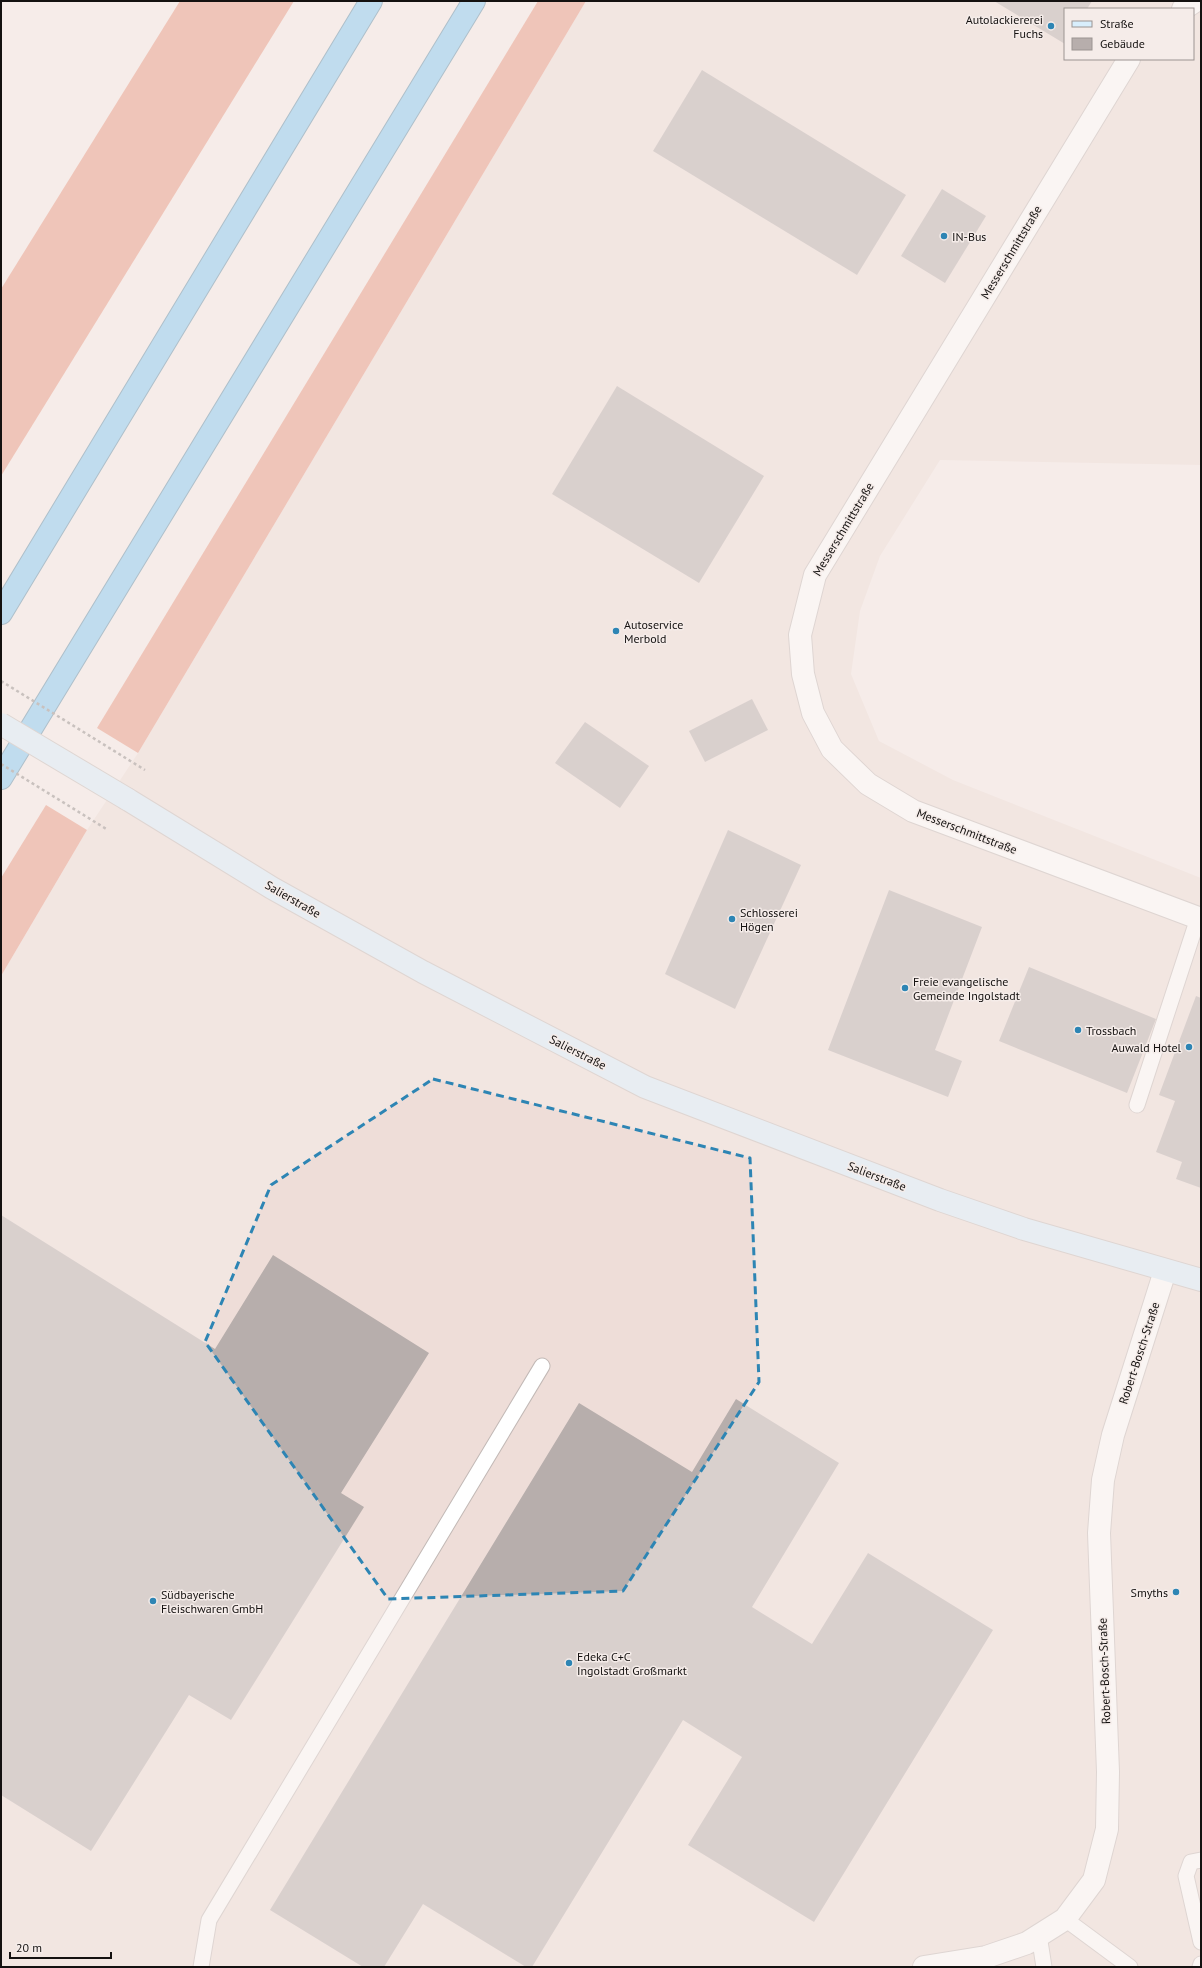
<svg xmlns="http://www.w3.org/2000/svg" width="1202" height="1968" font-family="'PT Sans',sans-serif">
	<rect width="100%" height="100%" fill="#f5ece9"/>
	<!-- built -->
	<path fill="#eeddd8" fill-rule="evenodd" d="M586,1H1201V465L940,460L880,556L860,611L851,674L879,741L953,780L1201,878V1967H1V976L87,830L138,753ZM1065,9H1193V59H1065Z"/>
	<!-- forest -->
	<g fill="#e7947e">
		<polygon points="180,1 294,1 1,476 1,289"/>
		<polygon points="538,1 586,1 138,753 97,728"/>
		<polygon points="46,805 87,830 1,976 1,878"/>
	</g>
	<!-- building -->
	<g fill="#b7aeac">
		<polygon points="994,1 1092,1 1087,9 1065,9 1065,44"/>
		<polygon points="702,70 906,195 857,275 653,151"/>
		<polygon points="942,189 986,216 945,283 901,256"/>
		<polygon points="617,386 764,476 699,583 552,494"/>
		<polygon points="752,699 768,730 705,762 689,731"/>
		<polygon points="585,722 649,766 620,808 555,763"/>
		<polygon points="728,830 801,865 735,1009 665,974"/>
		<polygon points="889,890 982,927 935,1050 962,1061 948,1097 828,1050"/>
		<polygon points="1029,967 1156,1019 1127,1093 999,1041"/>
		<polygon points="1196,996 1201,998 1201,1188 1176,1179 1182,1162 1156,1152 1175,1101 1159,1095"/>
		<polygon points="1,1215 215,1349 273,1255 429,1353 341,1493 364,1507 231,1720 189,1695 91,1851 1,1795"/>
		<polygon points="736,1399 839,1463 752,1607 812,1644 868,1553 993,1630 814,1922 688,1845 742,1757 683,1720 532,1967 526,1967 423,1904 384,1967 363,1967 270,1910 579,1403 692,1472"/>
	</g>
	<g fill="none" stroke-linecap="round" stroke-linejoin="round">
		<defs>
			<g id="lane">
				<polyline points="1137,1105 1198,918"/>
				<polyline points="1201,1860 1191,1862 1186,1876 1201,1942"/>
				<polyline points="1065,1919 1130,1967"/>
				<polyline points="1039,1935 1044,1967"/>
				<polyline points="201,1967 209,1920 542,1366"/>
				<polyline points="1200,1967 1201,1964"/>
			</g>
			<g id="street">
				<polyline points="1183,9 1195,1"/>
				<polyline points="1129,59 815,575 800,635 803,674 813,713 832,749 868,784 913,811 1201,919"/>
				<polyline points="924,1967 986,1957 1027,1943 1065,1919 1094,1880 1107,1829 1108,1772 1099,1533 1103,1480 1113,1435 1165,1271"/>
			</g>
			<polyline id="secondary" points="127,799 272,888 423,972 645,1087 940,1200 1024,1229 1201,1280"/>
			<g id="highway">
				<polyline points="1,613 371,1"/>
				<polyline points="1,778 474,1"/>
			</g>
		</defs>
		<!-- lane casing -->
		<use href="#lane" stroke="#c2b9b6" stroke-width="17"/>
		<!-- street casing -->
		<use href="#street" stroke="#c2b9b6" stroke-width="24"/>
		<!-- secondary casing -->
		<use href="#secondary" stroke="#c2b9b6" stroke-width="24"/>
		<!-- highway casing -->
		<use href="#highway" stroke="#5988a4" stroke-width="24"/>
		<!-- lane -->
		<use href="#lane" stroke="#fff" stroke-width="15"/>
		<!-- street -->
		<use href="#street" stroke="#fff" stroke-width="22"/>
		<!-- secondary -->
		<use href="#secondary" stroke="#d8eefc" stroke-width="22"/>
		<!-- highway -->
		<use href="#highway" stroke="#7ec8f4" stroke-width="22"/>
		<defs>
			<polyline id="secondary-bridge" points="1,724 127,799"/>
		</defs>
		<!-- secondary-bridge casing -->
		<use href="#secondary-bridge" stroke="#c2b9b6" stroke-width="24" stroke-linecap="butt"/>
		<!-- path-bridge -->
		<g stroke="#928c8a" stroke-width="2.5" stroke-dasharray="3 3" stroke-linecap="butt">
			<polyline points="1,681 145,770"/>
			<polyline points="1,764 108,830"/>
		</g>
		<!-- secondary-bridge -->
		<use href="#secondary-bridge" stroke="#d8eefc" stroke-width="22"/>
	</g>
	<!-- marked area -->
	<path d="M0 0H1202V1968H0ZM433,1079L750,1158L759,1382L623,1591L388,1599L205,1342L271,1185Z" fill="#f5ece9" fill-opacity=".55" fill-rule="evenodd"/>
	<path fill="none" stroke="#2d85b4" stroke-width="3" stroke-dasharray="8 5" stroke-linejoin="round" d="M433,1079L750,1158L759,1382L623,1591L388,1599L205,1342L271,1185Z"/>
	<!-- markers -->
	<g fill="#2d85b4" stroke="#f5ece9" stroke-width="1.5">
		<circle cx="1051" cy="26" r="4"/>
		<circle cx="944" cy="236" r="4"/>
		<circle cx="616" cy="631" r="4"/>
		<circle cx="732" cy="919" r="4"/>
		<circle cx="905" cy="988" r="4"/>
		<circle cx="1078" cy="1030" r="4"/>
		<circle cx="1189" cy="1047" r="4"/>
		<circle cx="1176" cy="1592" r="4"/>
		<circle cx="153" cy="1601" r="4"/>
		<circle cx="569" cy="1663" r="4"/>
	</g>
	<g text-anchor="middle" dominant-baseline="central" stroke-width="3" stroke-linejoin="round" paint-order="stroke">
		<!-- poi labels -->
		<g font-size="12" fill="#141110" stroke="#f5ece9" text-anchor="start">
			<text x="1043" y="19" text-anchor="end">Autolackiererei<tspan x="1043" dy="14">Fuchs</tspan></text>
			<text x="952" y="236">IN-Bus</text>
			<text x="624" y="624">Autoservice<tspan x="624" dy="14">Merbold</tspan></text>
			<text x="740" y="912">Schlosserei<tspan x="740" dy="14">Högen</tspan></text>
			<text x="913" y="981">Freie evangelische<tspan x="913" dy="14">Gemeinde Ingolstadt</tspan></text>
			<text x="1086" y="1030">Trossbach</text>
			<text x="1181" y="1047" text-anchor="end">Auwald Hotel</text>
			<text x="1168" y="1592" text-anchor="end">Smyths</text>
			<text x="161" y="1594">Südbayerische<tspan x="161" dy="14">Fleischwaren GmbH</tspan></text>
			<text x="577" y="1656">Edeka C+C<tspan x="577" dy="14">Ingolstadt Großmarkt</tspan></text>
		</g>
		<!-- street labels -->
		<g font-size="12" fill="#141110" stroke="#f5ece9">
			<text transform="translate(1011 252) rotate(-59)">Messerschmittstraße</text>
			<text transform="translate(843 529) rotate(-59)">Messerschmittstraße</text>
			<text transform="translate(967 831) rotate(21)">Messerschmittstraße</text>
			<text transform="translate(293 899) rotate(30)">Salierstraße</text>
			<text transform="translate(578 1052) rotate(27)">Salierstraße</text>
			<text transform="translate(877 1176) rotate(21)">Salierstraße</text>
			<text transform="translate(1139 1353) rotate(-72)">Robert-Bosch-Straße</text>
			<text transform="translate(1104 1671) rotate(-92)">Robert-Bosch-Straße</text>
		</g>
	</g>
	<!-- border -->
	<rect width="1202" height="1968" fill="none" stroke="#141110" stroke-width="4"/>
	<!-- legend -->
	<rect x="1064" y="8" width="130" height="52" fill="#f5ece9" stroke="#9b9492"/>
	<rect x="1072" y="21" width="20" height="6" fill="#d8eefc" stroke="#9b9492"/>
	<text x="1100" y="28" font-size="12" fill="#141110">Straße</text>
	<rect x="1072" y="38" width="20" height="12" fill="#b7aeac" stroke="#9b9492"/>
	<text x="1100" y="48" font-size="12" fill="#141110">Gebäude</text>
	<!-- scale -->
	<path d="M10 1952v6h101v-6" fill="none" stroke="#141110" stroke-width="2"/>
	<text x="16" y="1952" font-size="12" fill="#141110" stroke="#f5ece9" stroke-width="3" paint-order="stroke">20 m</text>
</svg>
